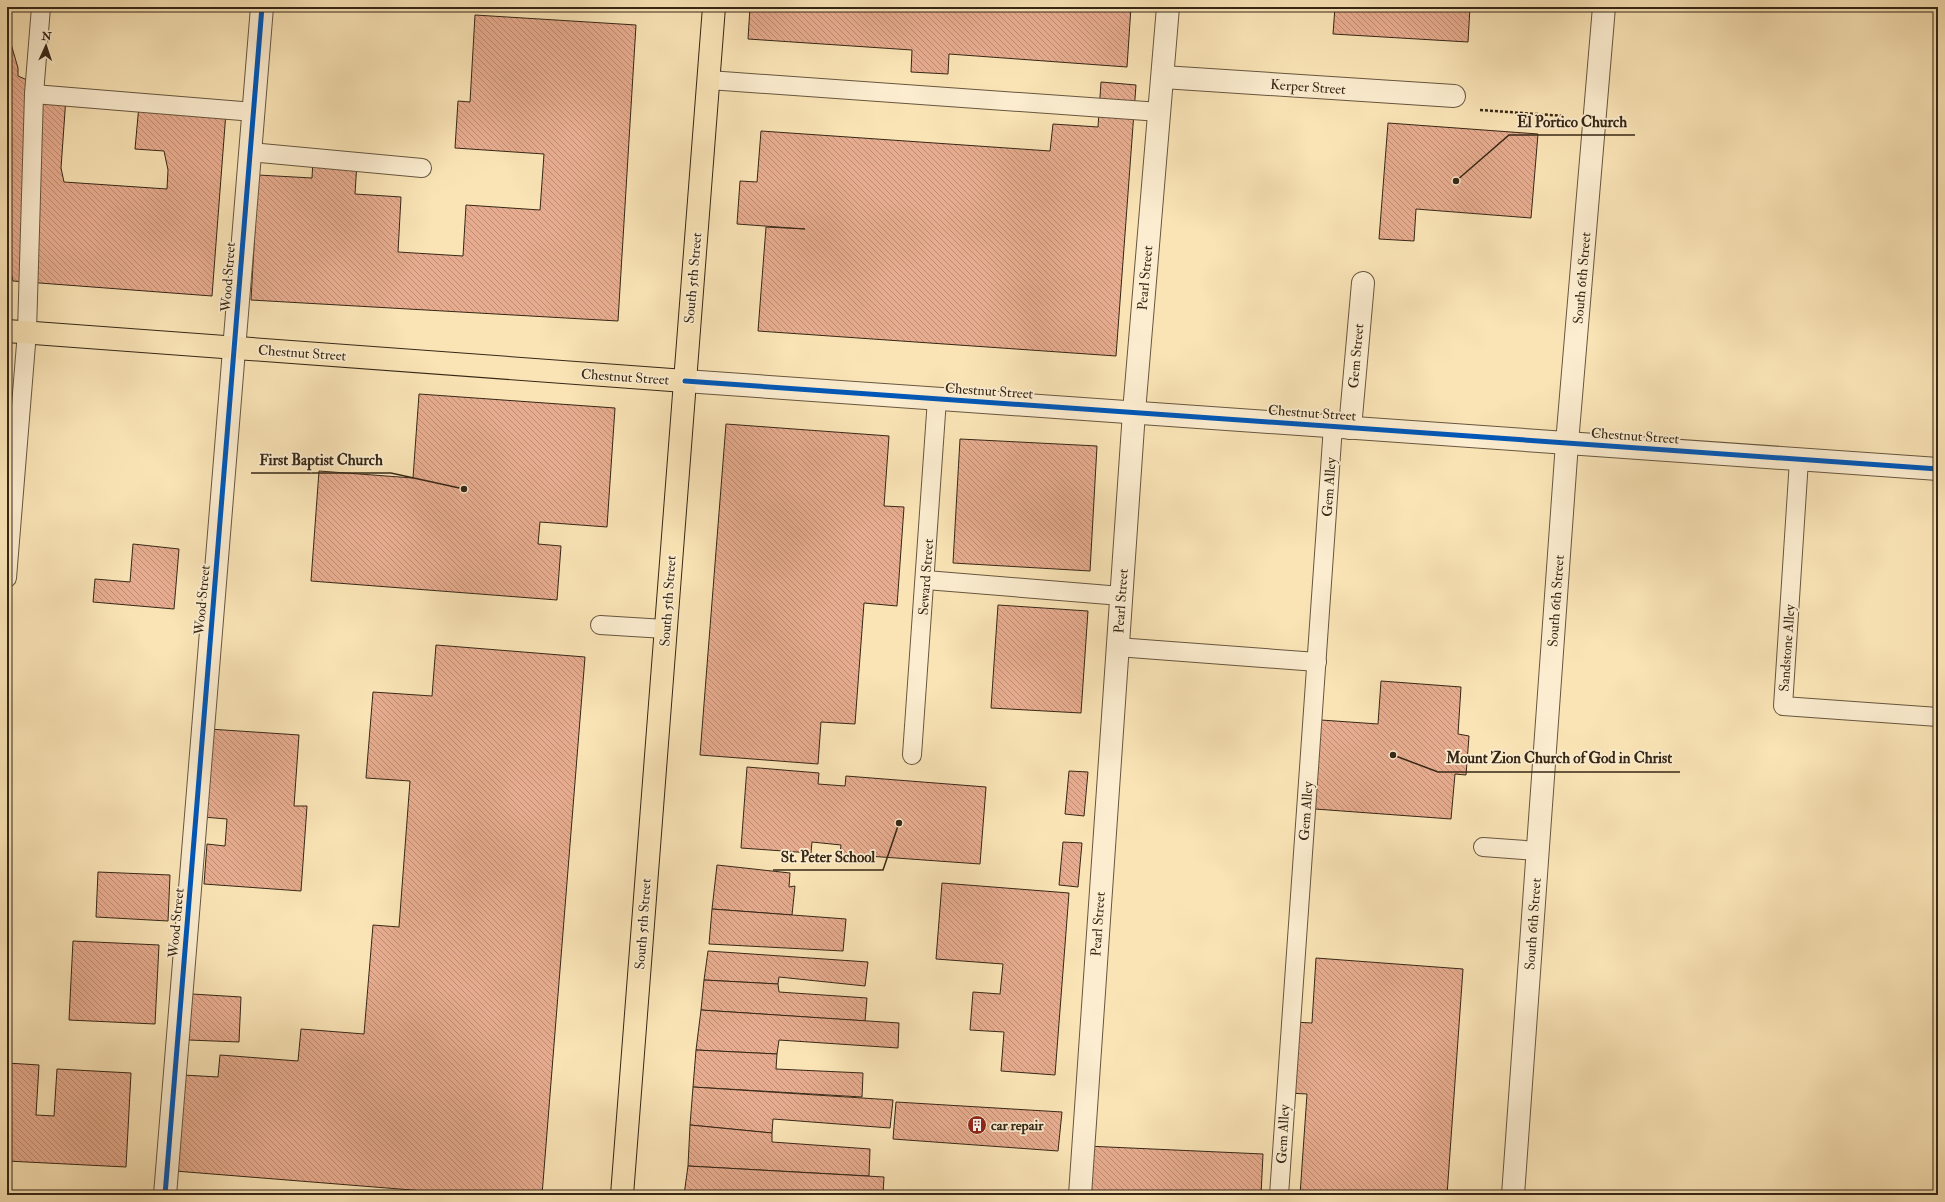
<svg xmlns="http://www.w3.org/2000/svg" width="1945" height="1202" font-family="'IM FELL Double Pica',serif">
	<defs>
		<pattern id="building-back-hatch" width="6" height="6" patternUnits="userSpaceOnUse"><rect width="6" height="6" fill="#e7ac8f"/><path d="M-1 5l2 2M0 0l6 6M5-1l2 2" fill="none" stroke="#bc8c74"/></pattern>
	</defs>
	<rect width="100%" height="100%" fill="#fae4b6"/>
	<filter id="stains"><feTurbulence type="fractalNoise" baseFrequency=".005" numOctaves="4"/><feColorMatrix values="0 0 0 0 .2 0 0 0 0 .09 0 0 0 0 .02 0 0 0 .5 -.17"/></filter>
	<radialGradient id="worn" r=".72"><stop offset=".6" stop-color="#630" stop-opacity="0"/><stop offset="1" stop-color="#630" stop-opacity=".3"/></radialGradient>
	<!-- building -->
	<g fill="url(#building-back-hatch)" stroke="#362716">
		<polygon points="750,7 1131,7 1127,67 949,54 948,74 911,72 912,50 748,39"/>
		<polygon points="1335,7 1470,7 1468,42 1333,34"/>
		<polygon points="475,15 636,25 618,321 251,300 258,175 312,178 313,159 357,162 355,194 401,197 398,252 463,256 466,205 540,210 544,154 455,148 458,101 470,102"/>
		<polygon points="7,30 18,68 18,76 66,97 61,168 64,182 167,189 168,170 164,151 135,149 139,105 226,112 212,296 13,281 11,273 7,272"/>
		<polygon points="1101,82 1136,85 1116,356 758,331 766,227 805,229 737,224 740,181 757,182 761,131 1050,151 1053,124 1098,127"/>
		<polygon points="1388,123 1538,134 1531,218 1416,209 1414,241 1379,239"/>
		<polygon points="419,394 615,408 607,527 540,522 538,544 561,546 557,600 311,581 319,471 413,478"/>
		<polygon points="726,424 889,436 884,506 904,507 897,606 864,603 855,724 821,722 818,764 700,755"/>
		<polygon points="960,439 1097,446 1090,571 953,563"/>
		<polygon points="133,544 179,549 174,609 93,602 95,579 130,582"/>
		<polygon points="998,605 1088,611 1081,713 991,708"/>
		<polygon points="436,645 585,657 542,1195 474,1195 175,1171 183,1075 218,1077 220,1055 298,1061 301,1029 364,1034 373,925 399,927 410,781 366,778 373,692 432,696"/>
		<polygon points="1381,681 1461,687 1458,734 1469,736 1466,775 1455,774 1451,819 1315,809 1321,720 1378,724"/>
		<polygon points="209,729 299,735 294,806 307,806 301,891 204,884 207,844 225,846 227,819 203,817"/>
		<polygon points="747,767 819,773 818,784 845,786 846,776 986,787 980,864 840,854 841,845 812,842 811,853 741,848"/>
		<polygon points="1069,771 1088,772 1084,816 1065,814"/>
		<polygon points="1063,842 1082,843 1078,887 1059,885"/>
		<polygon points="717,865 790,873 789,887 795,886 792,915 712,909"/>
		<polygon points="98,872 170,875 168,921 96,917"/>
		<polygon points="942,883 1069,893 1055,1075 1001,1071 1004,1032 970,1030 973,992 1000,994 1003,964 936,959"/>
		<polygon points="712,909 846,919 843,951 709,944"/>
		<polygon points="73,941 159,945 155,1024 69,1020"/>
		<polygon points="708,951 868,962 865,986 779,977 778,984 704,980"/>
		<polygon points="1316,958 1463,969 1447,1195 1300,1195 1307,1094 1288,1093 1293,1022 1312,1023"/>
		<polygon points="704,980 778,984 779,992 867,998 865,1021 701,1010"/>
		<polygon points="192,994 241,997 239,1042 189,1040"/>
		<polygon points="701,1010 899,1023 898,1048 779,1040 777,1054 696,1050"/>
		<polygon points="696,1050 777,1054 776,1069 863,1073 862,1097 693,1087"/>
		<polygon points="7,1063 39,1065 36,1115 54,1116 57,1069 131,1073 126,1167 7,1161"/>
		<polygon points="693,1087 893,1100 890,1128 773,1119 772,1133 690,1125"/>
		<polygon points="896,1102 1062,1112 1058,1151 893,1139"/>
		<polygon points="690,1125 772,1133 772,1142 870,1149 869,1176 688,1166"/>
		<polygon points="1086,1146 1263,1154 1261,1195 1083,1195"/>
		<polygon points="688,1166 884,1177 883,1195 684,1195"/>
	</g>
	<g fill="none" stroke-linecap="round" stroke-linejoin="round">
		<defs>
			<g id="service">
				<polyline points="709,80 1160,112"/>
				<polyline points="34,94 254,112"/>
				<polyline points="250,152 422,168"/>
				<polyline points="1799,460 1783,706 1938,717"/>
				<polyline points="7,578 27,332 34,94 41,7"/>
				<polyline points="926,580 1121,596"/>
				<polyline points="600,625 665,629"/>
				<polyline points="1117,647 1317,662"/>
				<polyline points="912,755 937,399"/>
				<polyline points="1483,847 1538,851"/>
				<polyline points="1279,1195 1333,426"/>
			</g>
			<g id="minor">
				<polyline points="1163,77 1454,96"/>
				<polyline points="1350,428 1363,283"/>
				<polyline points="165,1195 262,7"/>
				<polyline points="1080,1195 1134,412 1168,7"/>
			</g>
			<g id="tertiary">
				<polyline points="685,381 1938,469"/>
				<polyline points="1513,1195 1567,443 1604,7"/>
			</g>
			<g id="primary">
				<polyline points="7,331 685,381"/>
				<polyline points="622,1195 714,7"/>
			</g>
		</defs>
		<!-- service casing -->
		<use href="#service" stroke="#67563e" stroke-width="20"/>
		<!-- minor casing -->
		<use href="#minor" stroke="#67563e" stroke-width="24"/>
		<!-- tertiary casing -->
		<use href="#tertiary" stroke="#67563e" stroke-width="24"/>
		<!-- primary casing -->
		<use href="#primary" stroke="#362716" stroke-width="24"/>
		<!-- path -->
		<polyline stroke="#362716" stroke-width="2.5" stroke-dasharray="3 2" stroke-linecap="butt" points="1480,110 1565,116"/>
		<!-- service -->
		<use href="#service" stroke="#fcedd0" stroke-width="18"/>
		<!-- minor -->
		<use href="#minor" stroke="#fcedd0" stroke-width="22"/>
		<!-- tertiary -->
		<use href="#tertiary" stroke="#fcedd0" stroke-width="22"/>
		<!-- primary -->
		<use href="#primary" stroke="#fae4b6" stroke-width="22"/>
		<defs>
			<g id="cycleway">
				<polyline points="685,381 1938,469"/>
				<polyline points="165,1195 262,7"/>
			</g>
		</defs>
		<!-- cycleway casing -->
		<use href="#cycleway" stroke="#fcedd0" stroke-width="8"/>
		<!-- cycleway -->
		<use href="#cycleway" stroke="#0057b8" stroke-width="5"/>
	</g>
	<!-- icons -->
	<defs>
		<symbol id="building-disc" viewBox="-11 -11 22 22"><circle r="9.5" fill="#8f2418" stroke="#fcedd0"/><path d="M-4-6H4V6H1V3H-1V6H-4ZM-2.5-4.3h1.7v1.8h-1.7ZM.8-4.3h1.7v1.8H.8ZM-2.5-1h1.7V.8h-1.7ZM.8-1h1.7V.8H.8Z" fill="#fff"/></symbol>
	</defs>
	<g fill-rule="evenodd">
		<use href="#building-disc" x="966" y="1114" width="22" height="22"/>
	</g>
	<g text-anchor="middle" dominant-baseline="central" stroke-width="3.5" stroke-linejoin="round" paint-order="stroke">
		<!-- street labels -->
		<g font-size="14" fill="#362716" stroke="#fcedd0">
			<text transform="translate(1308 87) rotate(4)">Kerper Street</text>
			<text transform="translate(228 277) rotate(-86)">Wood Street</text>
			<text transform="translate(693 278) rotate(-85)">South 5th Street</text>
			<text transform="translate(1145 278) rotate(-85)">Pearl Street</text>
			<text transform="translate(1582 278) rotate(-85)">South 6th Street</text>
			<text transform="translate(302 353) rotate(4)">Chestnut Street</text>
			<text transform="translate(1356 356) rotate(-85)">Gem Street</text>
			<text transform="translate(625 377) rotate(4)">Chestnut Street</text>
			<text transform="translate(989 391) rotate(4)">Chestnut Street</text>
			<text transform="translate(1312 413) rotate(4)">Chestnut Street</text>
			<text transform="translate(1635 436) rotate(4)">Chestnut Street</text>
			<text transform="translate(1329 487) rotate(-86)">Gem Alley</text>
			<text transform="translate(926 577) rotate(-86)">Seward Street</text>
			<text transform="translate(202 600) rotate(-85)">Wood Street</text>
			<text transform="translate(668 601) rotate(-86)">South 5th Street</text>
			<text transform="translate(1121 601) rotate(-86)">Pearl Street</text>
			<text transform="translate(1556 601) rotate(-86)">South 6th Street</text>
			<text transform="translate(1787 648) rotate(-86)">Sandstone Alley</text>
			<text transform="translate(1306 811) rotate(-86)">Gem Alley</text>
			<text transform="translate(176 923) rotate(-85)">Wood Street</text>
			<text transform="translate(643 924) rotate(-86)">South 5th Street</text>
			<text transform="translate(1098 924) rotate(-86)">Pearl Street</text>
			<text transform="translate(1533 924) rotate(-86)">South 6th Street</text>
			<text transform="translate(1283 1134) rotate(-87)">Gem Alley</text>
		</g>
		<!-- poi labels -->
		<g font-size="14" font-weight="bold" fill="#362716" stroke="#fcedd0" text-anchor="start">
			<text x="991" y="1125">car repair</text>
		</g>
	</g>
	<!-- callouts -->
	<path fill="none" stroke="#362716" stroke-width="1.5" d="M1456 181L1509 135H1635M464 489L391 473H251M1393 755L1438 772H1680M899 823L883 870H773"/>
	<g fill="#362716" stroke="#fcedd0" stroke-width="1.5">
		<circle cx="1456" cy="181" r="4"/>
		<circle cx="464" cy="489" r="4"/>
		<circle cx="1393" cy="755" r="4"/>
		<circle cx="899" cy="823" r="4"/>
	</g>
	<g font-size="15" text-anchor="middle" font-weight="bold" fill="#362716" stroke="#fcedd0" stroke-width="3.5" stroke-linejoin="round" paint-order="stroke">
		<text x="1572" y="127">El Portico Church</text>
		<text x="321" y="465">First Baptist Church</text>
		<text x="1559" y="763">Mount Zion Church of God in Christ</text>
		<text x="828" y="862">St. Peter School</text>
	</g>
	<!-- margin -->
	<rect width="1945" height="1202" fill="none" stroke="#fae4b6" stroke-width="24"/>
	<rect x="8" y="8" width="1929" height="1186" fill="none" stroke="#362716" stroke-width="2"/>
	<rect x="12" y="12" width="1921" height="1178" fill="none" stroke="#362716"/>
	<!-- north arrow -->
	<g transform="translate(46 46) rotate(3)" stroke="#fcedd0" stroke-width="3" paint-order="stroke">
	<path d="M0-3L7 15L0 10L-7 15Z" fill="#362716"/>
	<text y="-6" font-size="11" font-weight="bold" text-anchor="middle" fill="#362716">N</text>
	</g>
	<rect width="100%" height="100%" filter="url(#stains)"/>
	<rect width="100%" height="100%" fill="url(#worn)"/>
</svg>
